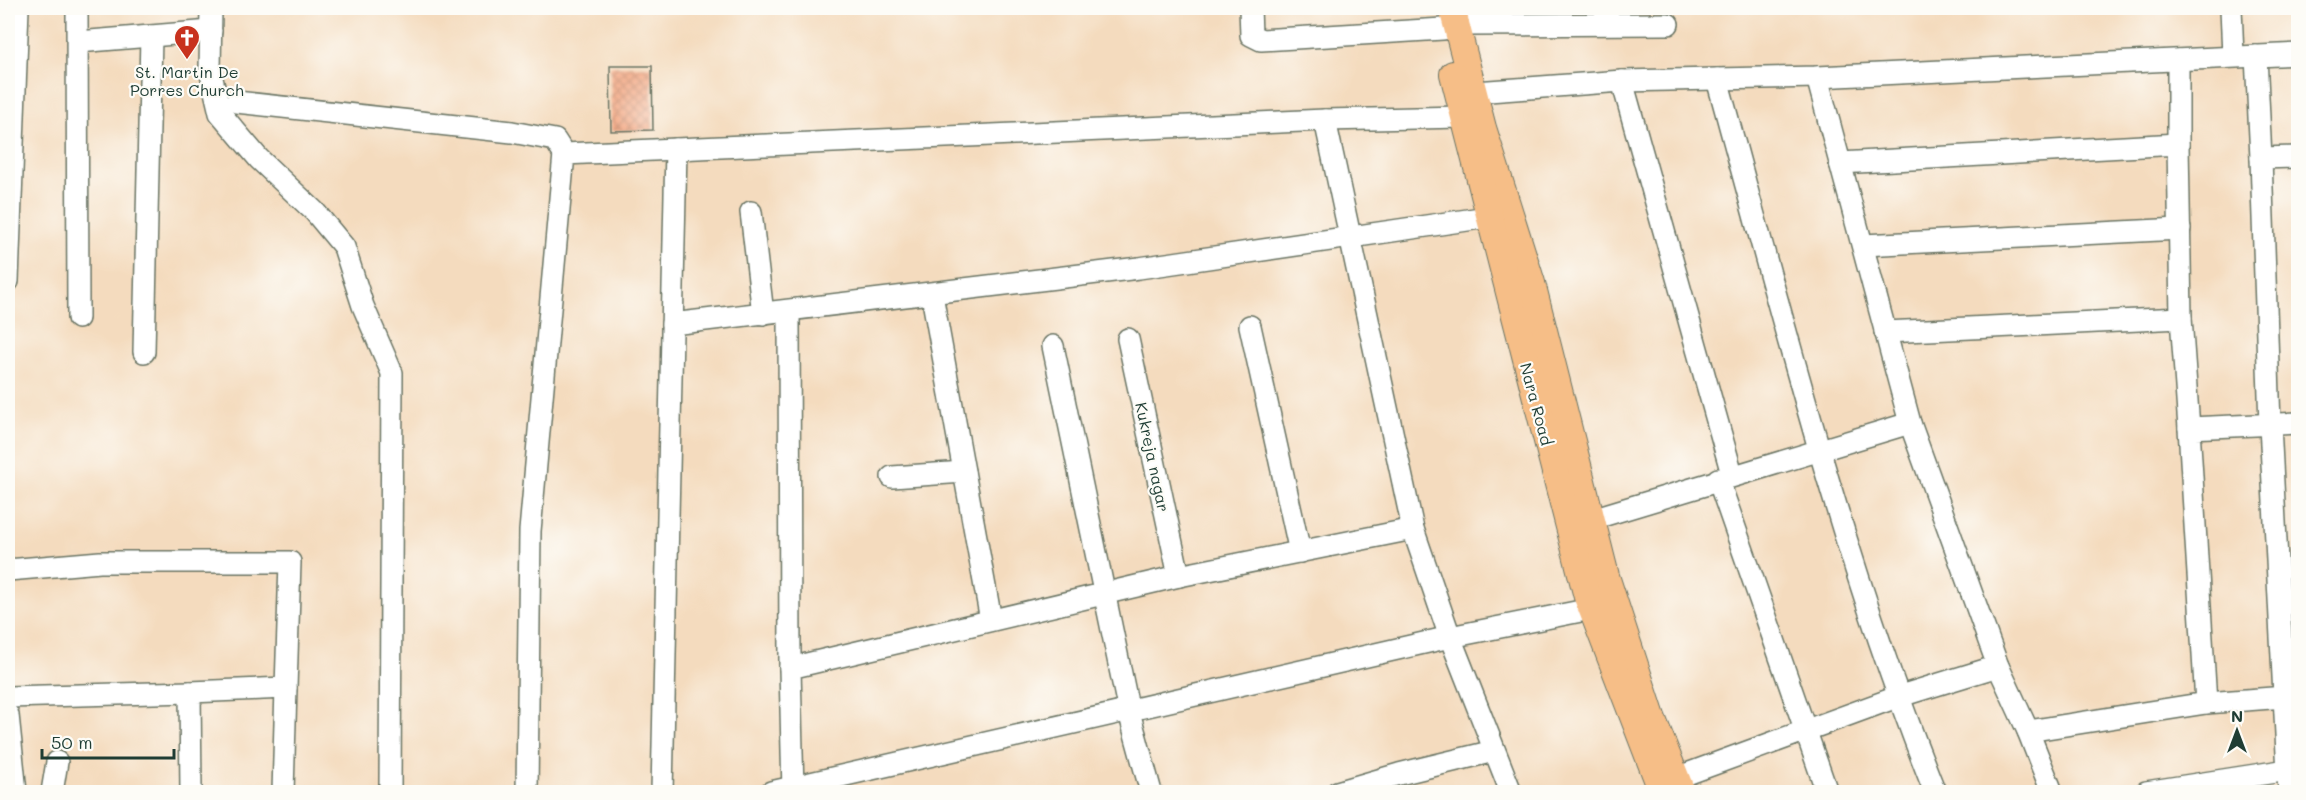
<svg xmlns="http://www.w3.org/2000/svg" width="2306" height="800" font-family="Mali,sans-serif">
	<defs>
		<pattern id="building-cross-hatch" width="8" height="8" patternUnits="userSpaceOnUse" patternTransform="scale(1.5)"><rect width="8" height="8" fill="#f3a580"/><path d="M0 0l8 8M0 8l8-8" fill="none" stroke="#c4886a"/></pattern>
	</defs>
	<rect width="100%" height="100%" fill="#fdfcf7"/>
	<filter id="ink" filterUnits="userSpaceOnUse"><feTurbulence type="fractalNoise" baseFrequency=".0167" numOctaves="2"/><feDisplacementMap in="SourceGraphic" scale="12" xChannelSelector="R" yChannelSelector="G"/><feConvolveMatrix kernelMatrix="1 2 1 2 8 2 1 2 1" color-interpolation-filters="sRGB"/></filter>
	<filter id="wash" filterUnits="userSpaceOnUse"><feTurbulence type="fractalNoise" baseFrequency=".008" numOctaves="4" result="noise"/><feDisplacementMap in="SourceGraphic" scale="24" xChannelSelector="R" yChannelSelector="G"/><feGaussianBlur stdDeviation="1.35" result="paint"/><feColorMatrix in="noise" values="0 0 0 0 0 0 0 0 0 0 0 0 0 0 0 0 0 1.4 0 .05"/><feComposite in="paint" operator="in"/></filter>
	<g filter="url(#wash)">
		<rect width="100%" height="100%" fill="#f4dbbe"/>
		<g id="blocks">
			<!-- building -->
			<polygon fill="url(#building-cross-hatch)" points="610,66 652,66 653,130 611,131"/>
		</g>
	</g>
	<g filter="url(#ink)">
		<use href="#blocks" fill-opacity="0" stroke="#6a7464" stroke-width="1.5"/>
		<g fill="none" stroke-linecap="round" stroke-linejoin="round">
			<defs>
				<g id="minor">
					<polyline points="77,8 78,318"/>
					<polyline points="211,8 210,70 220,113 259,159 315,212 344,247 363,306 392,373 390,792"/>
					<polyline points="1250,8 1251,35 1261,40 1443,29"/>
					<polyline points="2231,8 2233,56"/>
					<polyline points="1456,25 1668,24"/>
					<polyline points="78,42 211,31"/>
					<polyline points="2256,56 2261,158"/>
					<polyline points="2178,60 2178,144"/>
					<polyline points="1817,77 1910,423 1998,666 2028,731 2052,792"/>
					<path d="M1717,79C1783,319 1843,562 1935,792"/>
					<polyline points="1622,81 1732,474"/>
					<polyline points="1475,92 1622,81 1817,77 2298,54"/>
					<polyline points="236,102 512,132 555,140 564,154"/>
					<polyline points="1325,120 1413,529"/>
					<polyline points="1840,163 2178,144 2181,318 2189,428"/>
					<polyline points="751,212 763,314"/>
					<polyline points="1863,245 2180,229"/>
					<polyline points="8,281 18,8"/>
					<polyline points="932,295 991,620"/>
					<polyline points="789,311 790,668"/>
					<polyline points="672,324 1139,268 1488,217"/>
					<polyline points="1250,326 1300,552"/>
					<polyline points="1885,332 2181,318"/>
					<polyline points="1128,339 1179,576"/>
					<polyline points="1053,346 1129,712 1151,792"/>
					<polyline points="144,352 151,36"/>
					<polyline points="2298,423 2189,428 2206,703 2298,696"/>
					<polyline points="892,477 964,472"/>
					<polyline points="1718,479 1827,792"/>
					<polyline points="1592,519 1910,423"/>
					<polyline points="8,570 100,562 290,562 286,688"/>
					<polyline points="8,697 190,692"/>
					<polyline points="8,715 16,792"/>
					<polyline points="2028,731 2206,703"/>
					<polyline points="1676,778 1897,697 1998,666"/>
					<polyline points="52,792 57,762"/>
					<polyline points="191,792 190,692 286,688 283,792"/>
					<polyline points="527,792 530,531 564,154 1325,120 1462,117"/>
					<polyline points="662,792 676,149"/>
					<polyline points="771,792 1450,637 1591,609"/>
					<polyline points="793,792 790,668 1179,576 1413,529 1450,637 1511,792"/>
					<polyline points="1337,792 1399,774 1494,751"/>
					<polyline points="2146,792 2288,770"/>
					<polyline points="2289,792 2270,425 2261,158 2298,157"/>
				</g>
				<g id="major">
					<polyline points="1452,8 1483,128 1532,283 1606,576 1652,717 1682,792"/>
					<polyline points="1453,74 1587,597 1662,792"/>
				</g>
			</defs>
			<!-- minor casing -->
			<use href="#minor" stroke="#6a7464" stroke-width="24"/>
			<!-- major casing -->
			<use href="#major" stroke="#6a7464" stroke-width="28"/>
			<!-- minor -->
			<use href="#minor" stroke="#fff" stroke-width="21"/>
			<!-- major -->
			<use href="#major" stroke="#f6be87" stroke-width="26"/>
		</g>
	</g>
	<!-- icons -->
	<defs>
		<symbol id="church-pin" viewBox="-11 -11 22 30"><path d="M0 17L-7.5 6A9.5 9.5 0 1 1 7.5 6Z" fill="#c8321e" stroke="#fdfcf7"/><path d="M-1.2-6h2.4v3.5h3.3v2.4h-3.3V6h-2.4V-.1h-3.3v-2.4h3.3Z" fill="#fff"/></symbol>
	</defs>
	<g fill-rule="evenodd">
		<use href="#church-pin" x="172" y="23" width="30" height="40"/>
	</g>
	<g text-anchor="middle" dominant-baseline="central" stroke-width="4.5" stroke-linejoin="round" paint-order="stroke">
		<!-- poi labels -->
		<g font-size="16" fill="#1f3d34" stroke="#fdfcf7">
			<text x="187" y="71">St. Martin De<tspan x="187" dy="18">Porres Church</tspan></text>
		</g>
		<!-- street labels -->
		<g font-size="16" fill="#1f3d34" stroke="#fdfcf7">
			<text transform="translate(1537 404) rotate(75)">Nara Road</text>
			<text transform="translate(1153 457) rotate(78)">Kukreja nagar</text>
		</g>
	</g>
	<!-- margin -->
	<rect width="2306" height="800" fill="none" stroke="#fdfcf7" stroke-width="30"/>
	<!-- north arrow -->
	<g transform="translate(2237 731)" stroke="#fdfcf7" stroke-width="4.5" paint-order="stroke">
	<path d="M0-4.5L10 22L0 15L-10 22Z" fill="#1f3d34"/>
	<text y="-9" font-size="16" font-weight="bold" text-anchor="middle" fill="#1f3d34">N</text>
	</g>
	<!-- scale -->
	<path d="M42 749v9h132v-9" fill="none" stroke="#1f3d34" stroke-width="3"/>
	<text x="51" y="749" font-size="18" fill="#1f3d34" stroke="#fdfcf7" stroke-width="4.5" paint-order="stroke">50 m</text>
</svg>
